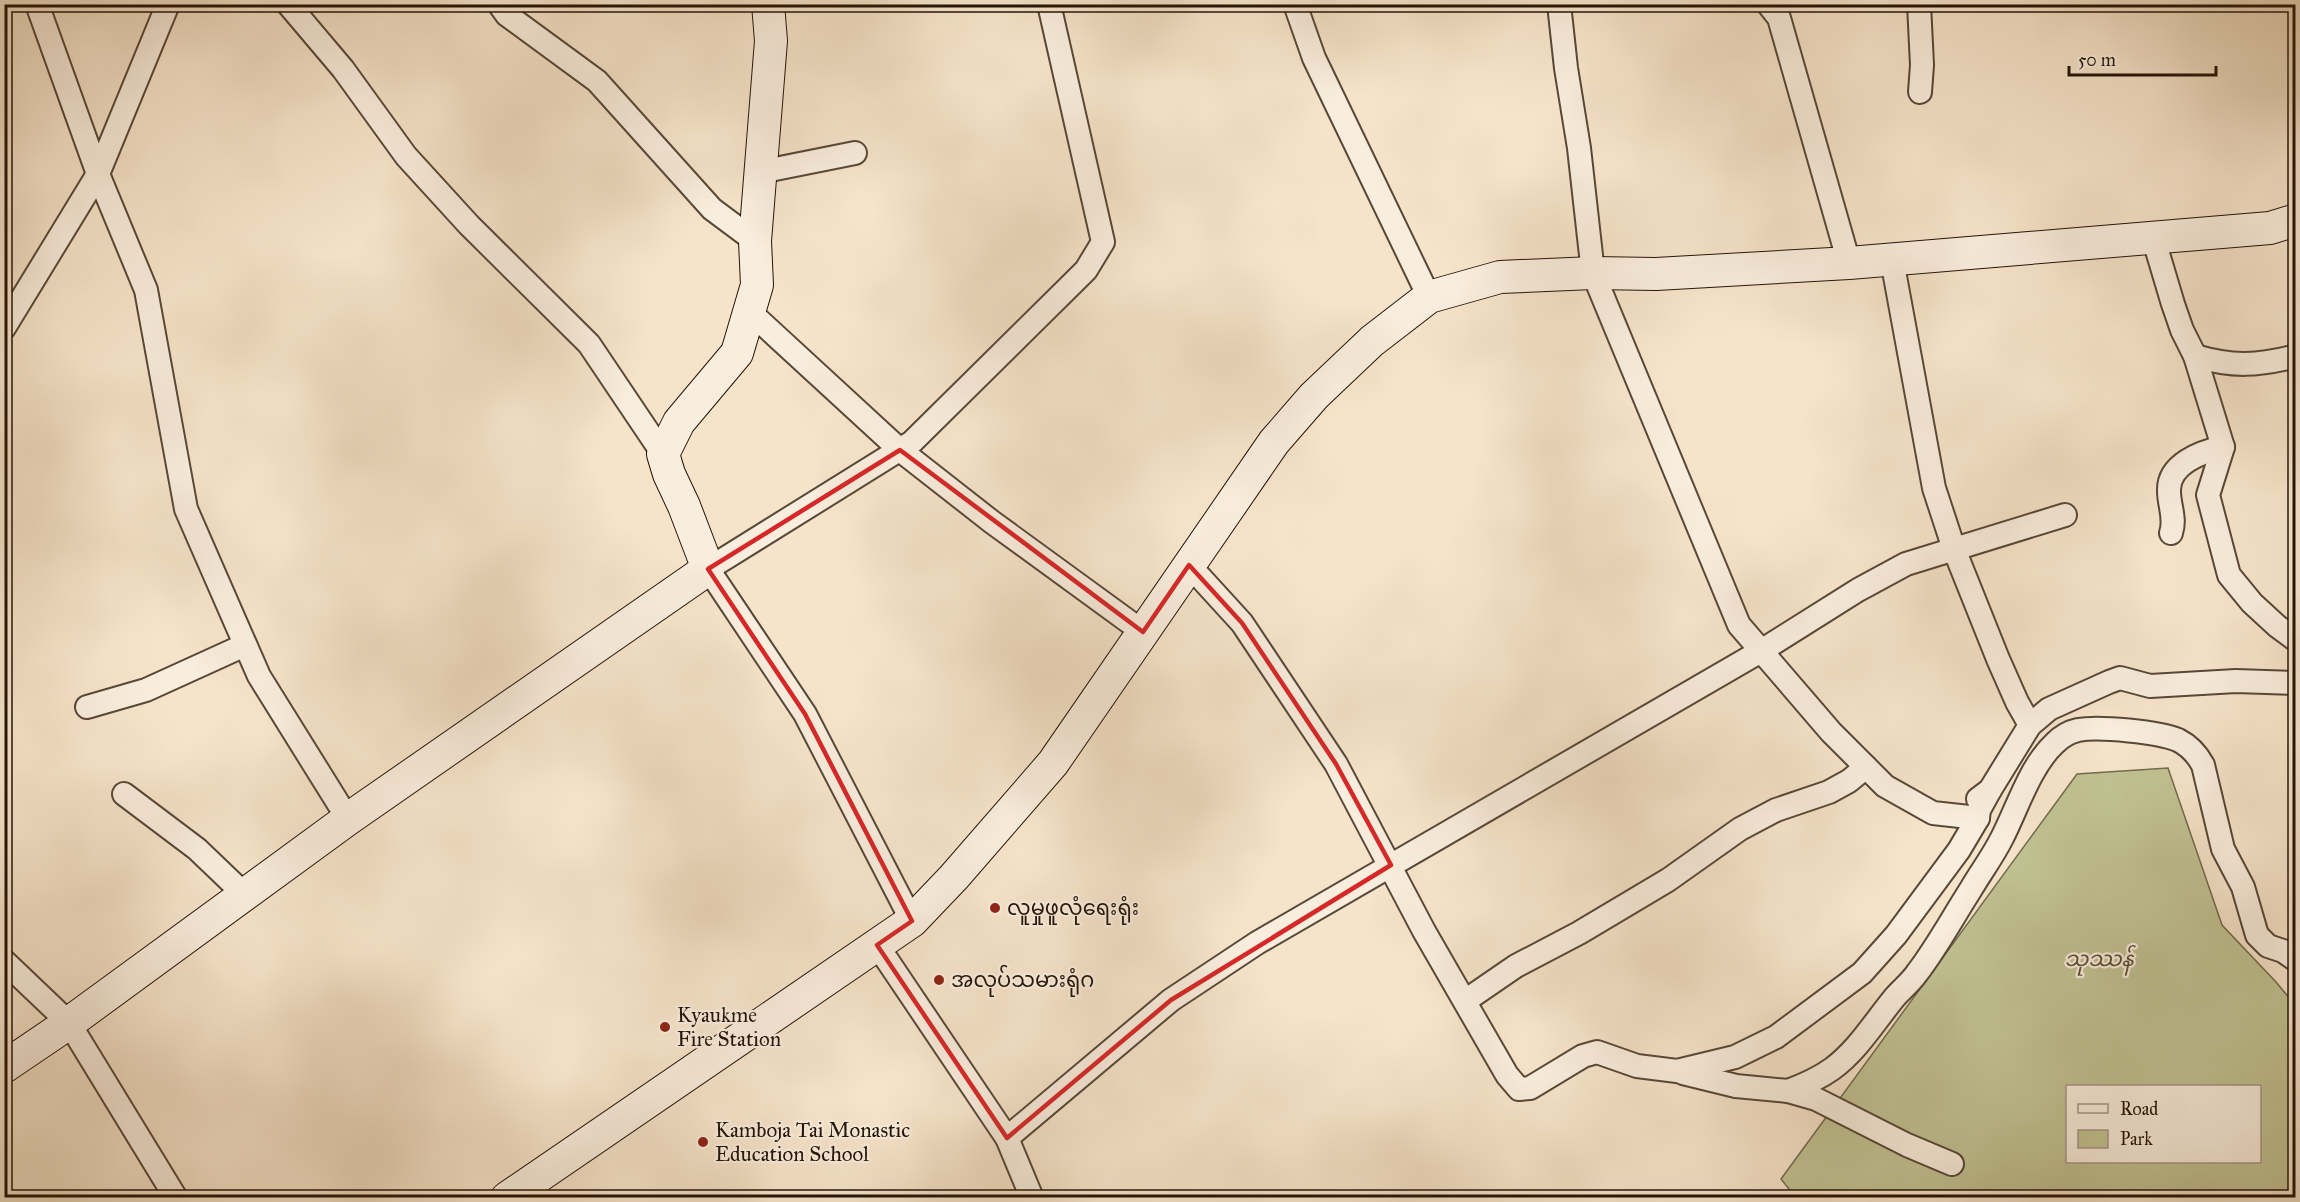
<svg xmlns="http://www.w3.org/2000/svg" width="2300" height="1202" font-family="'IM FELL Great Primer','Noto Sans Myanmar',serif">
	<rect width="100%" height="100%" fill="#f6e4ca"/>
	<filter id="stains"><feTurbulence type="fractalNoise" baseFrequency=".00333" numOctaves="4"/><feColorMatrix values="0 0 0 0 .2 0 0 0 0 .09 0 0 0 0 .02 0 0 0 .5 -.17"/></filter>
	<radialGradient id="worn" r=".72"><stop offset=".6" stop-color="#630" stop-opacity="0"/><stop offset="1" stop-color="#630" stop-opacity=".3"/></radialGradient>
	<!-- green -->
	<path fill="#c1c293" stroke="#726b4e" stroke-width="1.5" fill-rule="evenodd" d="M2168,768L2222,925L2276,982L2295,1005V1197L1796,1198L1781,1179L2077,774ZM2068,1086H2260V1162H2068Z"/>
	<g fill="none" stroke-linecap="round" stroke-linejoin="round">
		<defs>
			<g id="street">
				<polyline points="37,4 98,174 146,290 186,509 259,676 348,819"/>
				<polyline points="288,4 343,69 406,156 469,225 589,344 663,454"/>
				<polyline points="499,4 507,15 597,81 712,209 755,241"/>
				<polyline points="1295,4 1314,58 1429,297"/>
				<polyline points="1559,4 1566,68 1579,148 1593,273 1739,625 1831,732 1885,786 1933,813 1978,818"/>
				<polyline points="1768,4 1779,18 1849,263"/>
				<polyline points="1919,4 1922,65 1920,92"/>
				<polyline points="760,172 855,153"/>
				<polyline points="2153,237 2173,304 2182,330 2195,356 2223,447 2208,495 2229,575 2252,603 2277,626 2296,640"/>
				<polyline points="1892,260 1934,488 1954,549 1998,659 2017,702 2030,725"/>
				<polyline points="750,312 900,450 992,522 1143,632"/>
				<polyline points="4,328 98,174 168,4"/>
				<path d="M2195,356C2232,367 2258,366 2296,356"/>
				<path d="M2171,533C2176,518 2169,506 2169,491C2168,464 2201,452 2223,447"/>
				<polyline points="1189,565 1242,623 1336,764 1424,931 1507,1075 1519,1089 1530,1088 1583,1056 1597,1052 1637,1066 1677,1071 1735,1057 1776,1037 1862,973 1896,935 1959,850 1978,818 1979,810 1990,790"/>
				<polyline points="87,707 146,690 245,645"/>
				<polyline points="124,794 197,849 244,894"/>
				<polyline points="1978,799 1990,790 2030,725 2049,709 2109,682 2120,678 2150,686 2236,681 2296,683"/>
				<polyline points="912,921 805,714 708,569 912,442 1086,270 1103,242 1049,4"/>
				<polyline points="877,945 1007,1138 1032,1198"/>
				<polyline points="4,961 69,1023 176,1198"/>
				<polyline points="1465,1001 1516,966 1579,933 1668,880 1740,829 1776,810 1829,792 1849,781 1866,767"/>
				<polyline points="1683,1073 1736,1086 1788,1091 1816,1099 1907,1145 1952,1164"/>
				<path d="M1788,1091C1804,1085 1818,1079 1832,1069C1858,1050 1875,1021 1895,997C1902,989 1911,982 1917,973C1937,947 1953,917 1971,889C1981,872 1993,856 2002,838C2017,809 2030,766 2055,743C2062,736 2069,732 2078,730C2099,726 2159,732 2178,740C2190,746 2197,754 2203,765L2223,849L2243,887L2257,935L2268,946L2283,951L2296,960"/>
				<polyline points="1007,1138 1171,1000 1257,943 1761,651 1858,590 1906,564 2065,515"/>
			</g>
			<g id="secondary">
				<polyline points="4,1067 69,1023 348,819 708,569 684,506 669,474 663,454 679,422 737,353 757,285 755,241 771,41 768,4"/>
				<polyline points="507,1198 912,921 954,877 1053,763 1274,442 1314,396 1372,341 1429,297 1500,277 1593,273 1656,274 1849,263 2270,228 2296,220"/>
			</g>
		</defs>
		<!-- street casing -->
		<use href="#street" stroke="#584838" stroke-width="26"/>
		<!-- secondary casing -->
		<use href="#secondary" stroke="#241408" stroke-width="34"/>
		<!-- street -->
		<use href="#street" stroke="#f9eddd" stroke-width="22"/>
		<!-- secondary -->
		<use href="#secondary" stroke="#f9eddd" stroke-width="32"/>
	</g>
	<!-- marked area -->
	<path fill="none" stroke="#d62828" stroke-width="4.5" stroke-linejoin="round" d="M900,450L1143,632L1189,565L1242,623L1336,764L1391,865L1171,1000L1007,1138L877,945L912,921L805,714L708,569Z"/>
	<!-- markers -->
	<g fill="#8f2418" stroke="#f9eddd" stroke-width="2">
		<circle cx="995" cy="908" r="6"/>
		<circle cx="939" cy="980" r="6"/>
		<circle cx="665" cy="1027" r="6"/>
		<circle cx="703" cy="1142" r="6"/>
	</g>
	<g text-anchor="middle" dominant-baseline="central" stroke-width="4.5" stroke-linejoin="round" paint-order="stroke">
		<!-- poi labels -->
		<g font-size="21" fill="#241408" stroke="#f9eddd" text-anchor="start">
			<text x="1007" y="908">လူမှုဖူလုံရေးရုံး</text>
			<text x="951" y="980">အလုပ်သမားရုံဂ</text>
			<text x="677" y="1015">Kyaukme<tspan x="677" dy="24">Fire Station</tspan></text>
			<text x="715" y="1130">Kamboja Tai Monastic<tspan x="715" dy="24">Education School</tspan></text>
		</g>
		<!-- park labels -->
		<g font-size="21" font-style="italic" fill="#5b5139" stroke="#f9eddd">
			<text x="2099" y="959">သုဿန်</text>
		</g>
	</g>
	<!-- margin -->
	<rect width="2300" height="1202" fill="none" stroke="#f6e4ca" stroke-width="24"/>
	<rect x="6" y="6" width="2288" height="1190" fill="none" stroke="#241408" stroke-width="3"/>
	<rect x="12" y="12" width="2276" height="1178" fill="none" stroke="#241408" stroke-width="1.5"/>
	<!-- legend -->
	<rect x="2066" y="1085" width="195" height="78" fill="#f9eddd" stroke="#a49688" stroke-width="1.5"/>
	<rect x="2078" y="1104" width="30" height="9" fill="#f9eddd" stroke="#a49688" stroke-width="1.5"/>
	<text x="2120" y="1115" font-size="18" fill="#241408">Road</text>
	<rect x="2078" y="1130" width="30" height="18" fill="#c1c293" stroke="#a49688" stroke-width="1.5"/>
	<text x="2120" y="1145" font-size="18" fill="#241408">Park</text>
	<!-- scale -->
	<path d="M2069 66v9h147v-9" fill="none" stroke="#241408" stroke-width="3"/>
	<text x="2078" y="66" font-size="18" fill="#241408" stroke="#f9eddd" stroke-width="4.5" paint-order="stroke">50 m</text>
	<rect width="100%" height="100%" filter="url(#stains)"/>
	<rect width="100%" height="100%" fill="url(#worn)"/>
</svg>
